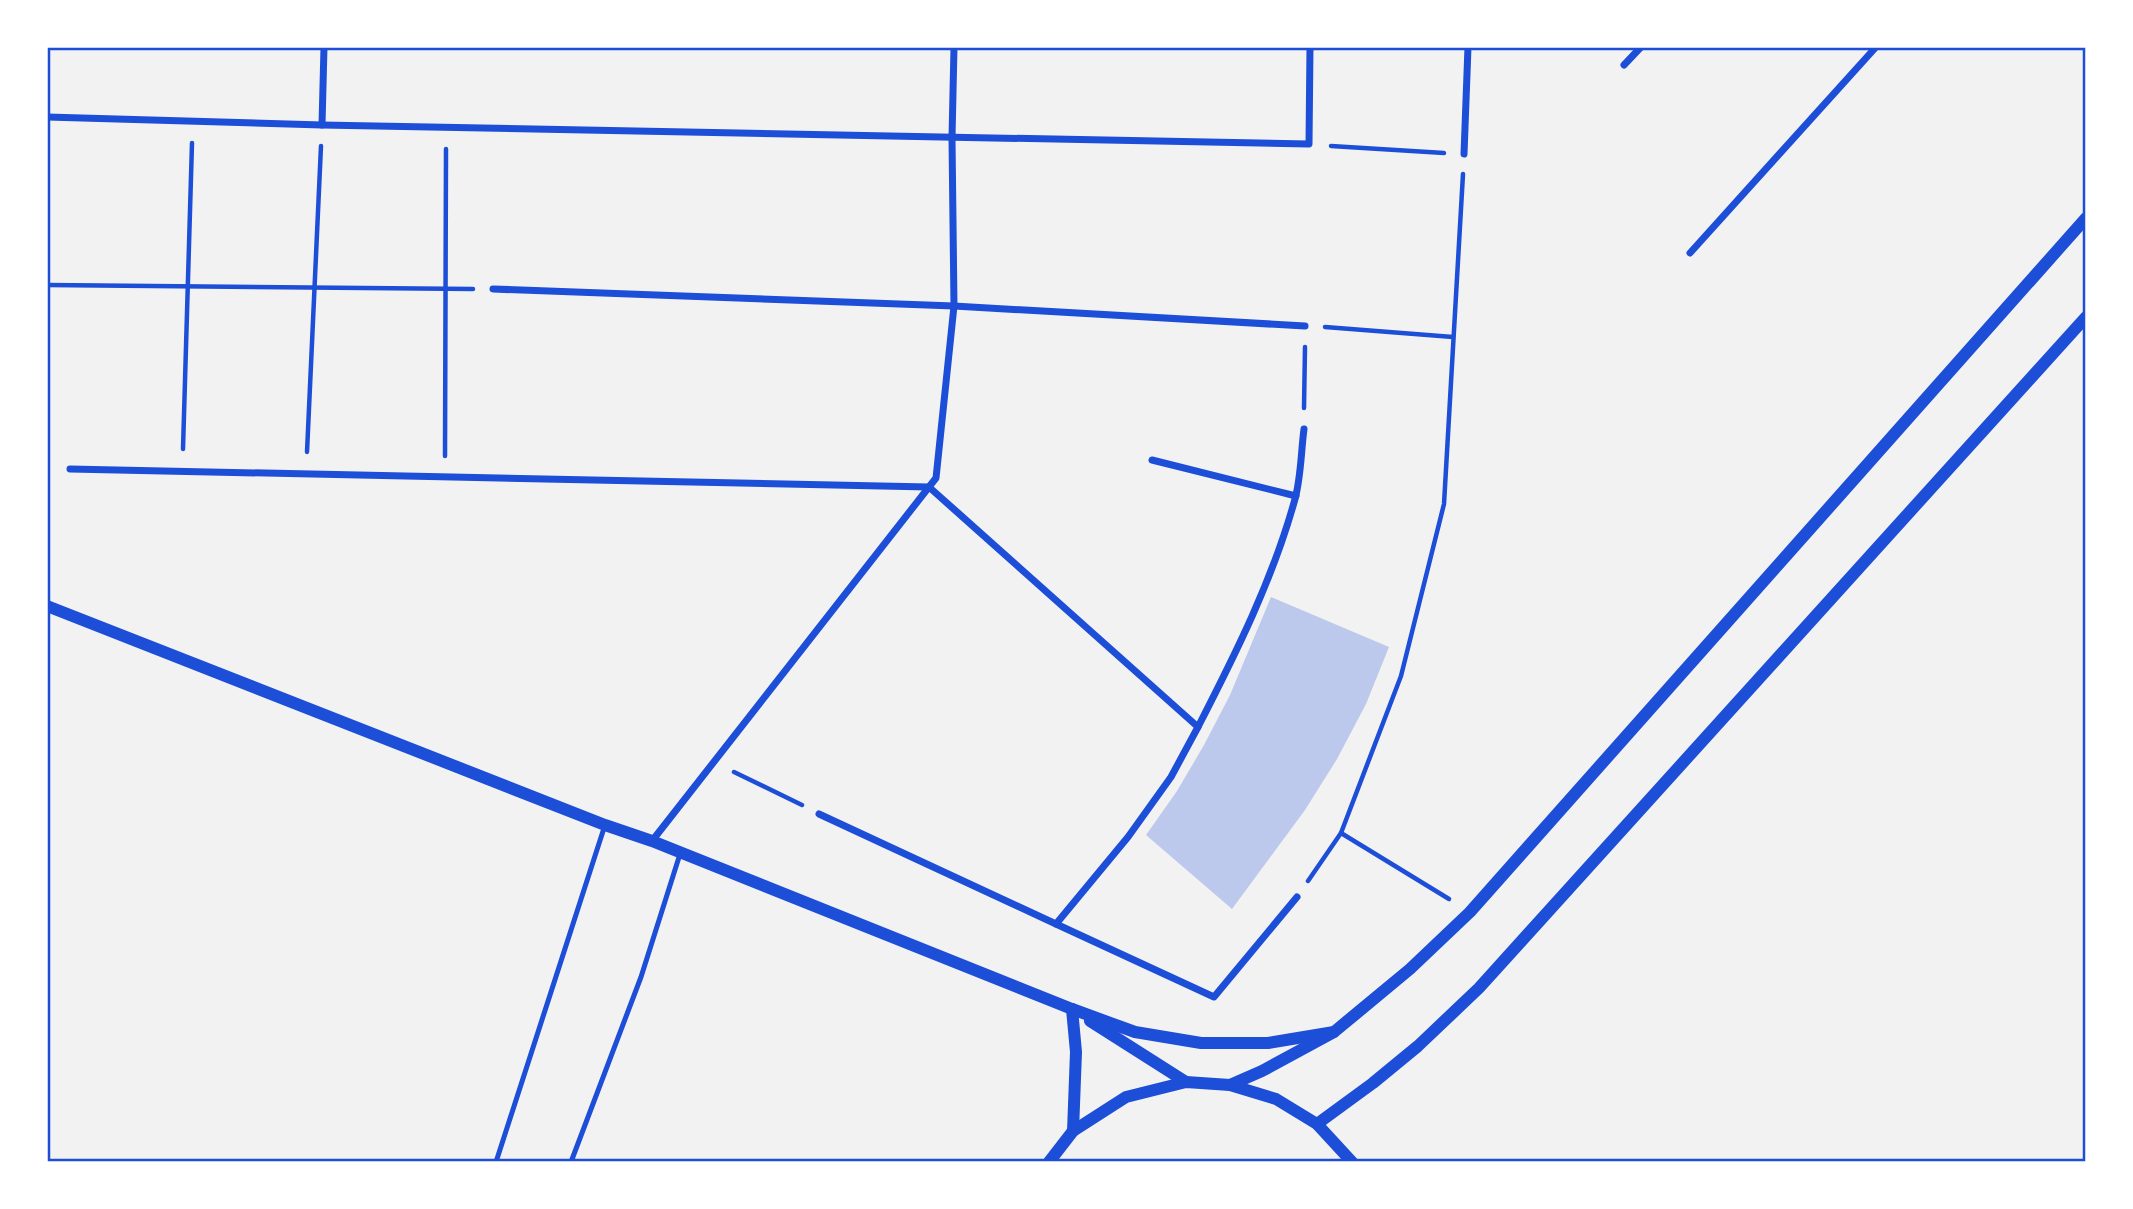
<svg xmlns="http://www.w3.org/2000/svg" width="2133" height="1209" font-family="'Golos Text',sans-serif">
	<rect width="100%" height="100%" fill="#f2f2f2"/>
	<!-- building -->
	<polygon fill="#bdc9ec" points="1271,597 1389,647 1366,704 1337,759 1305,810 1232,909 1146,835 1177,791 1204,745 1230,695"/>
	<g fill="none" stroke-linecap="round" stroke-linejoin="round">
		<!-- path -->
		<g stroke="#1d4ed8" stroke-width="4.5">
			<polyline points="1331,146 1444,153"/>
			<polyline points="47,285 473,289"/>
			<polyline points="1325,327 1453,337"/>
			<polyline points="1304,408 1305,347"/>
			<polyline points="183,449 192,143"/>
			<polyline points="307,452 321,146"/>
			<polyline points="445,456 446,149"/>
			<polyline points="734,772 802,805"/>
			<polyline points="1341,833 1449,899"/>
			<polyline points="1308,881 1341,833 1401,676 1444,504 1463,174"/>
		</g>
		<!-- service -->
		<g stroke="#1d4ed8" stroke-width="5">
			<polyline points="496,1162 605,825"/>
			<polyline points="571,1162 641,977 680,854"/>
		</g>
		<!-- minor -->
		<g stroke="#1d4ed8" stroke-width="7">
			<polyline points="1624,65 1641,47"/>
			<polyline points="47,117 322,125 1309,144 1310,47"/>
			<polyline points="322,125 324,47"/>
			<polyline points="1464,154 1468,47"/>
			<polyline points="1690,253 1876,47"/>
			<polyline points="493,289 954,306 1305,326"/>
			<polyline points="1152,460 1296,496"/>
			<path d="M70,469L929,487L1198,727C1236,653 1273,579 1295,499C1301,477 1301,452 1304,429"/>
			<polyline points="819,814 1056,924 1128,837 1171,777 1198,727"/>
			<polyline points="652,841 936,478 954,306 952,138 954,47"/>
			<polyline points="1056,924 1214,997 1297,897"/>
		</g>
		<!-- tertiary -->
		<g stroke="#1d4ed8" stroke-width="12">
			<polyline points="47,606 605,825 652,841 1072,1009 1135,1032 1201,1043 1268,1043 1334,1032"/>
			<polyline points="1072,1009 1076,1052 1073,1131"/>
			<polyline points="1090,1021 1186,1082"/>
			<polyline points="1230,1085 1262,1071 1334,1032 1410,969 1470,912 2086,218"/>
			<polyline points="1317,1124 1373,1083 1418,1046 1479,988 2086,317"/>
			<polyline points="1049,1162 1073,1131 1126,1097 1186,1082 1230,1085 1276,1099 1317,1124 1352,1162"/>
		</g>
	</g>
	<!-- border -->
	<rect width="2133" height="1209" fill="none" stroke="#ffffff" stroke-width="98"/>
	<rect x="49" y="49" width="2035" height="1111" fill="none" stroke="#1d4ed8" stroke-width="2.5"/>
</svg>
